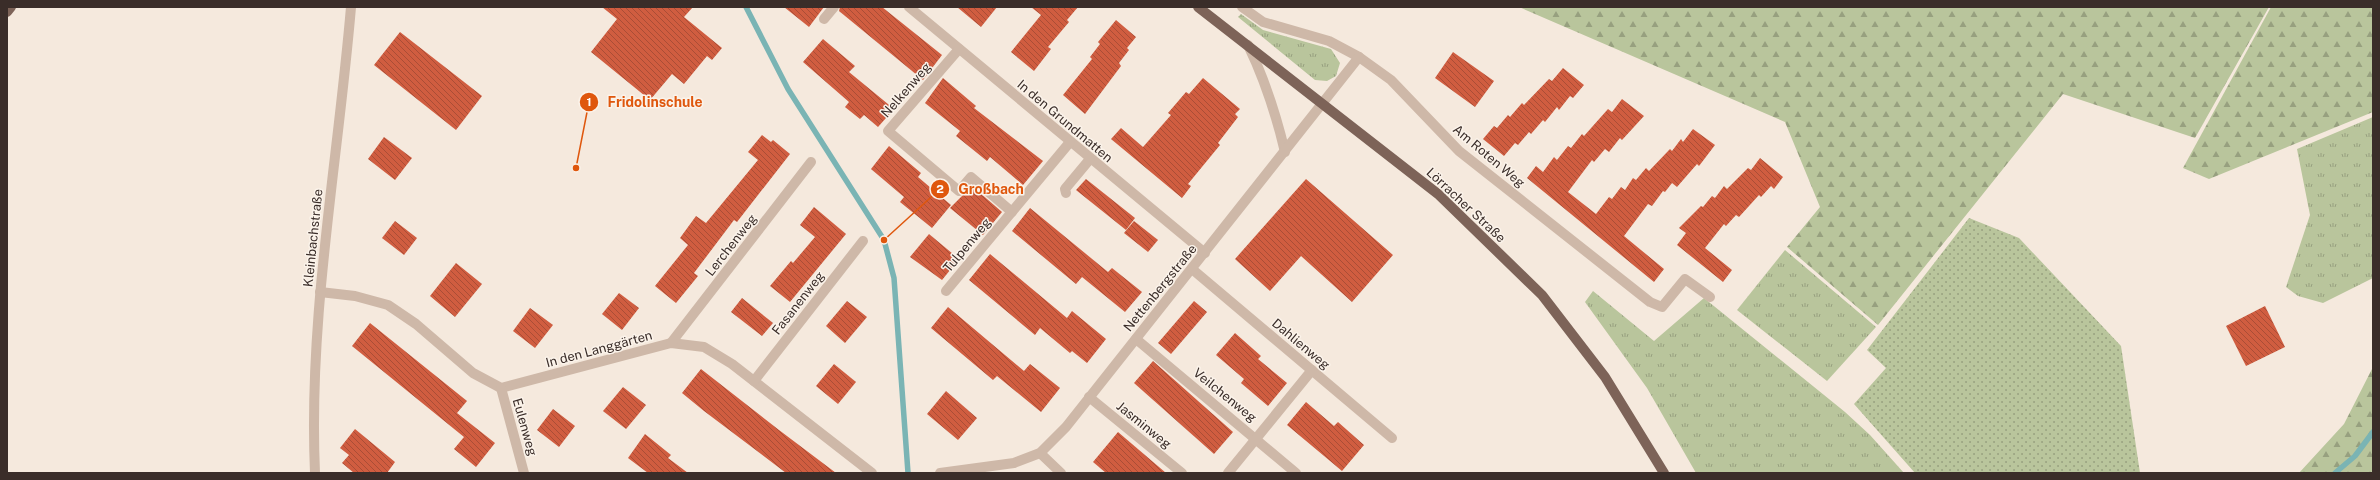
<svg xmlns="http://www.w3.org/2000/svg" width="2380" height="480" font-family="'Public Sans',sans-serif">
	<defs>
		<pattern id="grass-tufts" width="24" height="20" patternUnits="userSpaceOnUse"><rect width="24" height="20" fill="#b9c59c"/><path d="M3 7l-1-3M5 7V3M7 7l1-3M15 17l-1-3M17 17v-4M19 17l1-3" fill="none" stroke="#97a07f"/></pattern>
		<pattern id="forest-firs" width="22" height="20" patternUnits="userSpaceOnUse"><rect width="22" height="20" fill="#b9c59c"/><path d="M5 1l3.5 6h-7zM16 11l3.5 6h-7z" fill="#97a07f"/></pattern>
		<pattern id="garden-dots" width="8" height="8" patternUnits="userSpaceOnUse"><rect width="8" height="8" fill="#b9c59c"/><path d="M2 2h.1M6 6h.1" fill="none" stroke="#97a07f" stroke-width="1.8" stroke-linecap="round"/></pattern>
		<pattern id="building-back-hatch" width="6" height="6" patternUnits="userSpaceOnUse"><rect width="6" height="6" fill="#d05d40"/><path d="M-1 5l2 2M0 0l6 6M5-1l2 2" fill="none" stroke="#aa4d36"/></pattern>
	</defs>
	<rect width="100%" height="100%" fill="#f5e9dd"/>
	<!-- grass -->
	<g fill="url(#grass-tufts)">
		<polygon points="1241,14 1263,30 1331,49 1340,63 1336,76 1327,81 1315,80 1238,17"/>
		<polygon points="2373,117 2373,278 2323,303 2298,296 2286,287 2310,215 2297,149"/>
		<polygon points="1785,250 1876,327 1827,381 1737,310"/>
		<polygon points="1593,291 1654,341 1704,298 1845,412 1870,435 1904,473 1696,473 1647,388 1585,302"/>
	</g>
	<!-- forest -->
	<g fill="url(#forest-firs)">
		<polygon points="1519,7 2269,7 2195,138 2063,94 1878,325 1787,247 1820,207 1785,122"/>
		<polygon points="2271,7 2373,7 2373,112 2209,179 2183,168"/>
		<polygon points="2373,367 2373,473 2299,473 2344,424"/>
	</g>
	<!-- garden -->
	<polygon fill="url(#garden-dots)" points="1969,218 2019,238 2121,346 2140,473 1915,473 1854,404 1886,368 1867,350"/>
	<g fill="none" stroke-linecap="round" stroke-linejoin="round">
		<!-- stream -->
		<g stroke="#7ab4b4" stroke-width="5.5">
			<polyline points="746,7 788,89 884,240 894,278 908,473"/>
			<polyline points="2335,473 2355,456 2373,432"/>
		</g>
	</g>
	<!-- building -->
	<g fill="url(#building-back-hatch)">
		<polygon points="602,7 693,7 684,17 722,48 712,60 707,56 684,84 672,74 650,100 591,52 617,19"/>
		<polygon points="784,7 824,7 809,27"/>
		<polygon points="840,7 882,7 942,55 923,80 839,11"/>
		<polygon points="957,7 997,7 981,27"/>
		<polygon points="1031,7 1078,7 1067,20 1069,22 1048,47 1051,49 1034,71 1011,52 1041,15"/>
		<polygon points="1116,20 1136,37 1127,48 1129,50 1119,63 1121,66 1085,114 1063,95 1092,59 1090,57 1100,44 1098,42"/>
		<polygon points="400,32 482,96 456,130 374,65"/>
		<polygon points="823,39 855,66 849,72 894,109 878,127 864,115 860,119 845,107 849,102 803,62"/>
		<polygon points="1453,52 1494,81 1475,107 1435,78"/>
		<polygon points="1563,68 1584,85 1573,98 1570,96 1559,110 1557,107 1545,122 1543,120 1531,134 1529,132 1518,145 1515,143 1504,156 1483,139 1494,126 1497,128 1508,115 1510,117 1522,103 1524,105 1549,79 1552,81"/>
		<polygon points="943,78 976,106 974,108 1043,161 1023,185 990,157 987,161 956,136 960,131 925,103"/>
		<polygon points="1203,78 1240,109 1235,114 1238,117 1218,143 1220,145 1188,184 1191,186 1182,198 1111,139 1121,128 1143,147 1171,115 1168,113 1186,92 1189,94"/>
		<polygon points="1622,99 1644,116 1622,140 1620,138 1609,152 1605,149 1594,162 1592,160 1568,192 1596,214 1609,197 1612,199 1621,187 1625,190 1633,178 1636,180 1646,168 1649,171 1670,149 1672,151 1681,139 1683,142 1693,129 1715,145 1699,166 1697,164 1677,187 1672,183 1665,192 1663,191 1652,206 1648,204 1624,236 1664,269 1654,282 1527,178 1536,166 1543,172 1554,157 1557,160 1568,146 1571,148 1582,134 1584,136 1608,109 1612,112"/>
		<polygon points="762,135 771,142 773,140 790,154 737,222 734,220 694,273 698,276 676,303 655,286 688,245 680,238 696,216 706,223 758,160 748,152"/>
		<polygon points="384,137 412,158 395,180 368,159"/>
		<polygon points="889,146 921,173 918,177 951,205 932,228 900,202 904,197 871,169"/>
		<polygon points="1760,158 1783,177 1774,189 1771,186 1761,197 1759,195 1739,217 1736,215 1726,226 1724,224 1705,248 1732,270 1723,282 1677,245 1686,233 1679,228 1701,206 1703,207 1712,196 1715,198 1724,186 1727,189 1748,168 1751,170"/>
		<polygon points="1086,179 1135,218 1126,230 1076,190"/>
		<polygon points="1306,179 1393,255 1352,302 1301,256 1270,291 1235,259"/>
		<polygon points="972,186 1002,212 983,235 950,208"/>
		<polygon points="814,207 846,234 790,302 770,286 791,261 793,263 815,237 800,225"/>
		<polygon points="1030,208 1108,272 1112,268 1142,292 1125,312 1082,277 1076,284 1012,231"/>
		<polygon points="395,221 417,238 404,255 382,238"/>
		<polygon points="1134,221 1158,240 1148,252 1124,233"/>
		<polygon points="929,234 959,259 942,280 910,257"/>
		<polygon points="990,254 1067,318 1072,311 1106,339 1087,363 1072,351 1070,353 1040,328 1035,335 969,280"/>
		<polygon points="456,263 482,284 455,317 430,296"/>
		<polygon points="619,293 639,308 622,330 602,314"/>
		<polygon points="742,298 773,323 762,336 731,312"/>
		<polygon points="847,301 867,317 845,343 826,326"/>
		<polygon points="1194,301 1207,312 1171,354 1158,343"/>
		<polygon points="2265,306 2285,347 2246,366 2226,326"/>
		<polygon points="948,307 1024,371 1030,364 1060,388 1041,412 997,376 993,380 931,328"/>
		<polygon points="530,308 553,325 535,348 513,331"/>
		<polygon points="370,323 467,401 457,413 495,443 476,467 454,449 464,437 352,346"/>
		<polygon points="1235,333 1261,356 1258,359 1287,383 1268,406 1241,383 1244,379 1216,355"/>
		<polygon points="1153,361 1233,432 1214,454 1134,383"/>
		<polygon points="834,364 856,382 838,404 816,386"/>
		<polygon points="701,369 779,430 836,473 786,473 704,411 682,393"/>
		<polygon points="623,387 646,405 626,429 603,411"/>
		<polygon points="946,391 977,418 958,440 927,414"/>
		<polygon points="1306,402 1334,426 1338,422 1364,445 1342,471 1287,425"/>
		<polygon points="553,409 575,426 559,447 537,430"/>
		<polygon points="355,429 395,462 387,473 354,473 342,463 349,455 340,448"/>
		<polygon points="1118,432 1166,473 1106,473 1093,462"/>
		<polygon points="645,434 671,455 668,458 688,473 648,473 628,458"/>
	</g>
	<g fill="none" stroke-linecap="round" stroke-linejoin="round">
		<!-- minor -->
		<g stroke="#ceb8a8" stroke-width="10">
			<polyline points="909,7 1205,253"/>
			<polyline points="1242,7 1263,22 1329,41 1359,57 1391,80 1459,151 1650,302 1662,307 1685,279 1710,297"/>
			<polyline points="824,19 834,7"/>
			<path d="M1248,45C1265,80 1276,114 1285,152"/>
			<polyline points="959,49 888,131 959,191 971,177 1012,212"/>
			<polyline points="1066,193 1065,189 1090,159"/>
			<polyline points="1192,269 1392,438"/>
			<polyline points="946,291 1070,142"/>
			<polyline points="320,292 355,296 388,305 416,324 473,373 501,388 671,343 704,347 732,364 872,473"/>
			<polyline points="1136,339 1296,473"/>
			<polyline points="671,343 811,162"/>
			<polyline points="754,381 863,241"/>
			<polyline points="501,388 524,473"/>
			<polyline points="1089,397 1182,473"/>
			<polyline points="1040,453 1061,473"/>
			<path d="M315,473C308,317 338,162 351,7"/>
			<polyline points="940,473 1014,463 1040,453 1066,427 1359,57"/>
			<polyline points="1228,473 1312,370"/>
		</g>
		<!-- major -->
		<g stroke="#7d6358" stroke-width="10">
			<polyline points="1198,7 1438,194 1542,295 1605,377 1664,473"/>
			<polyline points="7,12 11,7"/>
		</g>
	</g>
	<g text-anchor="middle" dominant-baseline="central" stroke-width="3" stroke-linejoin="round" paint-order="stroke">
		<!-- street labels -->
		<g font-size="13" fill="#3a2d29" stroke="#fbf3ea">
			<text transform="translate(906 90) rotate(-49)">Nelkenweg</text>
			<text transform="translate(1065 121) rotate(40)">In den Grundmatten</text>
			<text transform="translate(1489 156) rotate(40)">Am Roten Weg</text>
			<text transform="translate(1466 205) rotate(43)">Lörracher Straße</text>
			<text transform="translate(313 238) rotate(-84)">Kleinbachstraße</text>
			<text transform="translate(731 245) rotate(-52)">Lerchenweg</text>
			<text transform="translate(967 245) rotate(-50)">Tulpenweg</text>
			<text transform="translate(1160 288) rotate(-51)">Nettenbergstraße</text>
			<text transform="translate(798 303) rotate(-52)">Fasanenweg</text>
			<text transform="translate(1301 344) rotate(40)">Dahlienweg</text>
			<text transform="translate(599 349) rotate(-15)">In den Langgärten</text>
			<text transform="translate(1225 395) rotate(39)">Veilchenweg</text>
			<text transform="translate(1144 425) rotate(39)">Jasminweg</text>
			<text transform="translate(525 427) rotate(74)">Eulenweg</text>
		</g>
	</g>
	<!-- callouts -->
	<path fill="none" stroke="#df570d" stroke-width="1.5" d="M576 168L589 102M884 240L940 189"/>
	<g fill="#df570d" stroke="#fbf3ea" stroke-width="1.5">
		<circle cx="576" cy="168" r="4"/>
		<circle cx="884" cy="240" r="4"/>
		<circle cx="589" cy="102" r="10"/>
		<circle cx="940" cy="189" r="10"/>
	</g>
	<g font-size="12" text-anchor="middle" font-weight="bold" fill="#fff">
		<text x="589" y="106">1</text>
		<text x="940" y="193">2</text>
	</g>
	<g font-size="14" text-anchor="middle" font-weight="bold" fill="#df570d" stroke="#fbf3ea" stroke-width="3" stroke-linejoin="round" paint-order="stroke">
		<text x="655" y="107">Fridolinschule</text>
		<text x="991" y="194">Großbach</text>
	</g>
	<!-- border -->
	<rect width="2380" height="480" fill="none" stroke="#3a2d29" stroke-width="16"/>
</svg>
